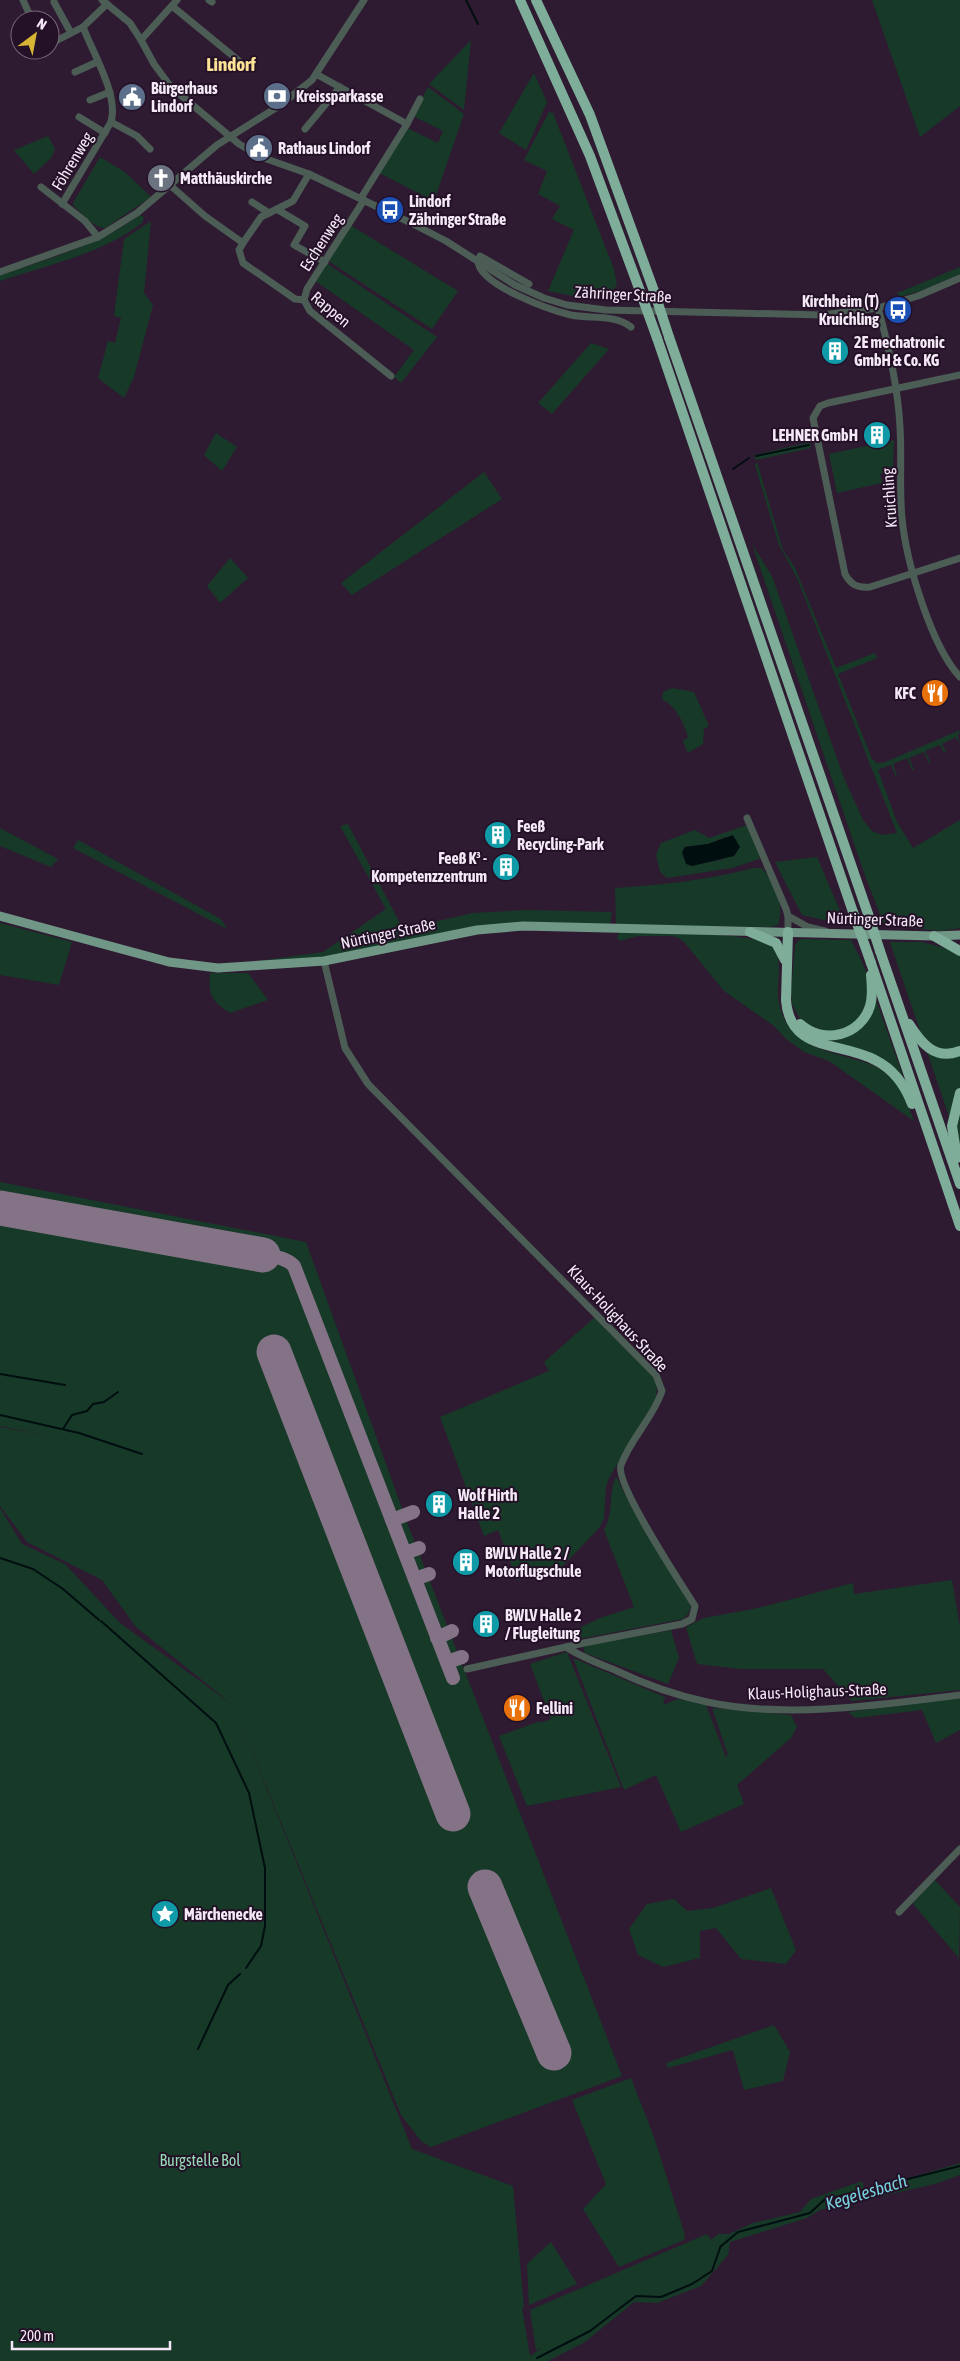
<svg xmlns="http://www.w3.org/2000/svg" width="960" height="2361" font-family="'Asap Condensed',sans-serif">
	<rect width="100%" height="100%" fill="#2e1b31"/>
	<!-- green -->
	<g fill="#173928" fill-rule="evenodd">
		<polygon points="872,0 960,0 960,106 920,137"/>
		<polygon points="471,40 464,110 429,84"/>
		<polygon points="534,73 547,102 526,150 499,133"/>
		<polygon points="428,87 464,114 434,201 379,173 407,128 438,143 443,131 413,116"/>
		<polygon points="549,112 553,113 614,269 617,285 612,291 578,297 548,291 574,230 552,219 560,206 538,194 547,171 524,160"/>
		<polygon points="48,136 55,149 51,158 34,174 14,150"/>
		<path d="M100,157L125,172L151,197L105,228C94,228 82,213 74,206L73,203Z"/>
		<path d="M140,215L144,217L142,223C102,254 47,265 0,281V275C48,259 99,245 140,215Z"/>
		<polygon points="151,221 144,293 153,305 134,377 124,398 98,378 108,341 115,343 121,318 114,316 124,239"/>
		<polygon points="350,225 458,291 432,329 330,262 329,259"/>
		<polygon points="326,263 437,337 401,383 394,377 414,350 314,280"/>
		<polygon points="960,267 960,274 924,290 899,297 897,293"/>
		<polygon points="591,343 609,349 552,414 538,403"/>
		<polygon points="216,433 237,447 222,471 204,455"/>
		<polygon points="894,440 893,470 880,474 882,483 837,493 829,454"/>
		<polygon points="810,442 811,448 756,460 754,455"/>
		<polygon points="757,462 783,550 795,568 836,668 875,653 877,658 838,674 872,759 877,763 883,763 960,730 958,736 960,744 956,737 942,744 946,752 944,753 940,745 925,751 931,763 929,763 924,752 909,758 914,770 912,770 907,758 893,764 897,776 896,777 891,765 886,766 885,769 884,767 878,770 897,822 913,848 960,820 960,928 941,931 884,925 863,870 752,544 772,576 844,778 863,820 872,831 882,835 897,833 797,578 779,545 755,465"/>
		<polygon points="484,472 502,499 352,595 341,583"/>
		<polygon points="230,558 248,578 220,603 207,586"/>
		<path d="M672,688L694,692L709,726L704,729L703,744L688,753L683,741L688,737C683,722 677,707 662,699L663,692Z"/>
		<polygon points="348,824 403,929 473,913 528,910 612,912 610,925 504,924 324,958 250,962 323,952 386,909 340,826"/>
		<path d="M747,825L760,855L759,859L732,868L667,878L660,872L656,855L661,843L695,830L709,838ZM726,837L724,859L700,864L684,858L682,852L685,847L708,844Z"/>
		<polygon points="0,828 58,859 51,867 0,846"/>
		<polygon points="78,840 221,919 227,929 73,848"/>
		<polygon points="817,857 846,925 802,915 775,862"/>
		<path d="M753,868H762C775,884 785,904 778,925L771,927L616,925L615,888C662,885 708,880 753,868Z"/>
		<polygon points="0,923 72,942 59,985 0,975"/>
		<path d="M619,932C649,933 752,931 773,946C783,953 777,985 778,997C780,1009 783,1020 791,1029C814,1059 864,1053 889,1075C903,1086 908,1105 914,1121L829,1061L804,1052L786,1039L774,1026L724,991L685,943L677,937L668,936H638L620,941L617,938Z"/>
		<path d="M801,939L851,940C859,957 877,984 868,1004C865,1012 857,1020 852,1027L825,1033L804,1023L799,1017L792,1004L791,993L795,944Z"/>
		<polygon points="890,942 922,942 960,952 960,1149"/>
		<path d="M210,973H248L268,1000L230,1013C212,1002 208,994 210,973Z"/>
		<polygon points="875,997 903,1076 902,1077 826,1043 806,1030 849,1034"/>
		<polygon points="0,1182 306,1242 408,1525 622,2076 431,2147 421,2141 401,2115 233,1705 412,2149 513,2186 524,2307 522,2308 530,2356 543,2347 536,2350 530,2310 707,2234 713,2242 712,2239 718,2234 729,2234 753,2223 800,2212 811,2199 862,2181 865,2191 960,2163 960,2175 935,2184 820,2210 807,2218 730,2242 728,2255 701,2286 657,2303 634,2302 585,2342 548,2361 0,2361 0,1508 22,1544 65,1564 120,1623 233,1705 136,1627 102,1580 27,1542 0,1506 0,1427 48,1436 0,1426"/>
		<polygon points="595,1317 653,1375 657,1384 656,1399 609,1478 606,1487 604,1519 599,1528 560,1569 517,1580 498,1530 484,1536 440,1417 549,1371 544,1362"/>
		<path d="M616,1476L632,1508L691,1606L688,1614L683,1619L579,1639L575,1630L600,1618L634,1607L604,1530C614,1513 608,1494 616,1476Z"/>
		<polygon points="952,1580 960,1627 960,1690 852,1701 823,1669 741,1669 697,1664 686,1627 704,1618 758,1608 853,1583 854,1594"/>
		<polygon points="671,1630 679,1658 668,1684 585,1653 583,1646"/>
		<polygon points="567,1652 621,1787 527,1806 499,1736 540,1721 541,1723 551,1719 530,1664"/>
		<polygon points="573,1658 665,1697 663,1705 678,1699 706,1705 726,1757 728,1755 712,1708 791,1715 797,1727 791,1738 737,1785 744,1804 681,1832 656,1775 624,1790"/>
		<polygon points="960,1698 960,1730 936,1743 922,1710 856,1718 848,1712"/>
		<polygon points="935,1880 960,1907 959,1963 958,1957 914,1905 913,1902"/>
		<polygon points="771,1888 796,1950 786,1964 741,1959 716,1928 700,1931 700,1958 663,1967 638,1955 629,1929 647,1904 674,1899 687,1911 713,1908"/>
		<polygon points="774,2025 790,2052 783,2081 744,2090 733,2050 668,2068 666,2063"/>
		<polygon points="631,2078 654,2137 685,2235 684,2240 619,2267 583,2209 606,2184 572,2100"/>
		<polygon points="551,2242 577,2284 529,2305 527,2264"/>
	</g>
	<!-- water -->
	<polygon fill="#010e10" points="733,835 740,847 734,856 692,866 686,864 682,852 685,847 708,844"/>
	<g fill="none" stroke-linecap="round" stroke-linejoin="round">
		<!-- stream -->
		<g stroke="#010e10" stroke-width="2">
			<polyline points="466,0 478,24"/>
			<polyline points="756,456 809,445"/>
			<polyline points="733,469 749,458"/>
			<polyline points="0,1374 65,1385"/>
			<polyline points="0,1415 79,1433 142,1454"/>
			<polyline points="63,1429 72,1415 87,1411 93,1404 104,1402 118,1392"/>
			<polyline points="0,1558 33,1569 63,1589 99,1620"/>
			<polyline points="101,1621 216,1723 249,1793 265,1868 265,1926 261,1946 246,1968"/>
			<polyline points="198,2049 228,1985 240,1974"/>
			<polyline points="720,2247 738,2232 810,2213 824,2200 960,2166"/>
			<polyline points="537,2358 590,2331 636,2296 661,2297 692,2284 712,2271 720,2248"/>
		</g>
		<!-- taxiway -->
		<g stroke="#847386" stroke-width="14">
			<path d="M263,1255C274,1257 285,1257 294,1266L453,1678"/>
			<polyline points="392,1520 413,1512"/>
			<polyline points="405,1553 419,1548"/>
			<polyline points="415,1579 429,1574"/>
			<polyline points="437,1638 452,1631"/>
			<polyline points="447,1662 462,1657"/>
		</g>
		<!-- runway -->
		<g stroke="#847386" stroke-width="35">
			<polyline points="0,1208 263,1255"/>
			<polyline points="274,1352 453,1814"/>
			<polyline points="485,1887 554,2053"/>
		</g>
		<!-- minor -->
		<g stroke="#4b5d55" stroke-width="7">
			<polyline points="23,0 32,20"/>
			<polyline points="102,0 130,23 141,40 154,64 171,87 239,144 261,157 309,174 413,224 446,241 515,285 544,298 567,305 606,310 822,315 878,308 918,296 960,278"/>
			<polyline points="209,0 212,2"/>
			<polyline points="54,2 71,33"/>
			<polyline points="172,6 239,61"/>
			<polyline points="141,40 177,0"/>
			<polyline points="50,44 83,27 107,4"/>
			<polyline points="75,72 97,62"/>
			<polyline points="316,74 407,124"/>
			<polyline points="90,100 110,92"/>
			<polyline points="79,117 105,133"/>
			<polyline points="111,122 137,136 150,149"/>
			<polyline points="305,129 340,87"/>
			<polyline points="171,186 205,216 243,243 261,217 293,201 309,174"/>
			<polyline points="41,187 85,221 98,237"/>
			<polyline points="361,198 407,124 420,99"/>
			<polyline points="252,202 269,213"/>
			<path d="M62,204L111,122C119,96 93,53 83,27"/>
			<polyline points="278,210 305,226 294,245 325,262"/>
			<polyline points="243,243 239,250 243,263 295,299 304,300"/>
			<path d="M478,261C479,285 550,310 571,315C590,319 615,314 631,327"/>
			<polyline points="478,261 480,256 529,284"/>
			<polyline points="0,272 98,237 137,213 217,145 279,106 312,80 364,0"/>
			<polyline points="304,300 307,289 364,200"/>
			<polyline points="304,300 310,311 391,376"/>
			<path d="M878,308C889,347 898,387 900,427C902,458 899,488 902,518C906,561 931,646 960,677"/>
			<path d="M960,375L828,403L820,406L813,418L845,574C851,585 857,588 870,587L960,558"/>
			<polyline points="747,818 786,909 788,916 788,932"/>
			<polyline points="788,916 808,927 825,931"/>
			<path d="M324,961L345,1048L368,1084L656,1375L662,1391C653,1418 631,1438 621,1465C614,1483 682,1585 695,1606L692,1619L682,1624L584,1643L467,1669"/>
			<path d="M566,1647C581,1657 600,1664 617,1671C646,1685 675,1695 707,1702C785,1719 881,1705 960,1695"/>
			<polyline points="899,1912 960,1849"/>
		</g>
		<!-- major -->
		<polyline stroke="#709786" stroke-width="9" points="0,916 169,962 218,968 324,961 477,930 523,926 934,936 960,935"/>
		<!-- highway -->
		<g stroke="#7ead99" stroke-width="10">
			<polyline points="520,0 590,156 640,291"/>
			<polyline points="536,0 590,115 654,291"/>
			<polyline points="669,337 868,914"/>
			<polyline points="657,338 853,912"/>
			<polyline points="750,932 776,943 785,960"/>
			<path d="M788,932L786,1000C790,1053 840,1041 875,1060C893,1069 905,1085 912,1104"/>
			<polyline points="934,936 960,951"/>
			<polyline points="880,951 960,1184"/>
			<polyline points="871,963 960,1226"/>
			<path d="M800,1024C823,1045 861,1036 870,1006C873,996 872,985 871,975"/>
			<path d="M909,1024C921,1043 935,1061 960,1051"/>
			<polyline points="957,1158 952,1126 960,1093"/>
		</g>
		<!-- highway-bridge -->
		<g stroke="#7ead99" stroke-width="10">
			<polyline points="640,291 657,338"/>
			<polyline points="654,291 669,337"/>
			<polyline points="853,912 871,963"/>
			<polyline points="868,914 880,951"/>
		</g>
	</g>
	<!-- icons -->
	<defs>
		<symbol id="bank-disc" viewBox="-11 -11 22 22"><circle r="9.5" fill="#5c6f8a" stroke="#241127"/><path d="M-6-4H6V4H-6ZM0-2.3a2.3 2.3 0 1 0 0 4.6a2.3 2.3 0 1 0 0-4.6Z" fill="#fff"/></symbol>
		<symbol id="civic-disc" viewBox="-11 -11 22 22"><circle r="9.5" fill="#5c6f8a" stroke="#241127"/><path d="M-.6-6.5H3V-4.5H.6V-3L4-1V1h2V6H-6V1h2V-1L-.6-3ZM-1.2 2.5V6h2.4V2.5Z" fill="#fff"/></symbol>
		<symbol id="church-disc" viewBox="-11 -11 22 22"><circle r="9.5" fill="#6b7280" stroke="#241127"/><path d="M-1.2-6h2.4v3.5h3.3v2.4h-3.3V6h-2.4V-.1h-3.3v-2.4h3.3Z" fill="#fff"/></symbol>
		<symbol id="bus-disc" viewBox="-11 -11 22 22"><circle r="9.5" fill="#1a4fb4" stroke="#241127"/><path d="M-5-6H5V4H4V6H2V4H-2V6H-4V4H-5ZM-3.5-4V0h7V-4ZM-3.5 1.2v1.5H-2V1.2ZM2 1.2v1.5H3.5V1.2Z" fill="#fff"/></symbol>
		<symbol id="building-disc" viewBox="-11 -11 22 22"><circle r="9.5" fill="#0f9aa8" stroke="#241127"/><path d="M-4-6H4V6H1V3H-1V6H-4ZM-2.5-4.3h1.7v1.8h-1.7ZM.8-4.3h1.7v1.8H.8ZM-2.5-1h1.7V.8h-1.7ZM.8-1h1.7V.8H.8Z" fill="#fff"/></symbol>
		<symbol id="restaurant-disc" viewBox="-11 -11 22 22"><circle r="9.5" fill="#e8710a" stroke="#241127"/><path d="M-5-6h1v4h1v-4h1v4h1v-4h1v5L-1.5 .5V6h-2V.5L-5-1ZM5-6V6H3V1.5H1.5Q1.5-4 5-6Z" fill="#fff"/></symbol>
		<symbol id="sight-disc" viewBox="-11 -11 22 22"><circle r="9.5" fill="#0f9aa8" stroke="#241127"/><path d="M0-6L1.8-2.2L6-1.7L2.9 1.2L3.7 5.4L0 3.3L-3.7 5.4L-2.9 1.2L-6-1.7L-1.8-2.2Z" fill="#fff"/></symbol>
	</defs>
	<g fill-rule="evenodd">
		<use href="#bank-disc" x="261" y="80" width="32" height="32"/>
		<use href="#civic-disc" x="116" y="81" width="32" height="32"/>
		<use href="#civic-disc" x="243" y="132" width="32" height="32"/>
		<use href="#church-disc" x="145" y="162" width="32" height="32"/>
		<use href="#bus-disc" x="374" y="194" width="32" height="32"/>
		<use href="#bus-disc" x="882" y="294" width="32" height="32"/>
		<use href="#building-disc" x="819" y="335" width="32" height="32"/>
		<use href="#building-disc" x="861" y="419" width="32" height="32"/>
		<use href="#restaurant-disc" x="919" y="677" width="32" height="32"/>
		<use href="#building-disc" x="482" y="819" width="32" height="32"/>
		<use href="#building-disc" x="490" y="851" width="32" height="32"/>
		<use href="#building-disc" x="423" y="1488" width="32" height="32"/>
		<use href="#building-disc" x="450" y="1546" width="32" height="32"/>
		<use href="#building-disc" x="470" y="1608" width="32" height="32"/>
		<use href="#restaurant-disc" x="501" y="1692" width="32" height="32"/>
		<use href="#sight-disc" x="149" y="1898" width="32" height="32"/>
	</g>
	<g text-anchor="middle" dominant-baseline="central" stroke-width="4" stroke-linejoin="round" paint-order="stroke">
		<!-- poi labels -->
		<g font-size="16" font-weight="bold" fill="#f5e8f7" stroke="#241127" text-anchor="start">
			<text x="151" y="88">Bürgerhaus<tspan x="151" dy="18">Lindorf</tspan></text>
			<text x="296" y="96">Kreissparkasse</text>
			<text x="278" y="148">Rathaus Lindorf</text>
			<text x="180" y="178">Matthäuskirche</text>
			<text x="409" y="201">Lindorf<tspan x="409" dy="18">Zähringer Straße</tspan></text>
			<text x="879" y="301" text-anchor="end">Kirchheim (T)<tspan x="879" dy="18">Kruichling</tspan></text>
			<text x="854" y="342">2E mechatronic<tspan x="854" dy="18">GmbH &amp; Co. KG</tspan></text>
			<text x="858" y="435" text-anchor="end">LEHNER GmbH</text>
			<text x="916" y="693" text-anchor="end">KFC</text>
			<text x="517" y="826">Feeß<tspan x="517" dy="18">Recycling-Park</tspan></text>
			<text x="487" y="858" text-anchor="end">Feeß K³ -<tspan x="487" dy="18">Kompetenzzentrum</tspan></text>
			<text x="458" y="1495">Wolf Hirth<tspan x="458" dy="18">Halle 2</tspan></text>
			<text x="485" y="1553">BWLV Halle 2 /<tspan x="485" dy="18">Motorflugschule</tspan></text>
			<text x="505" y="1615">BWLV Halle 2<tspan x="505" dy="18">/ Flugleitung</tspan></text>
			<text x="536" y="1708">Fellini</text>
			<text x="184" y="1914">Märchenecke</text>
		</g>
		<!-- street labels -->
		<g font-size="16" fill="#f5e8f7" stroke="#241127">
			<text transform="translate(72 161) rotate(-59)">Föhrenweg</text>
			<text transform="translate(321 242) rotate(-57)">Eschenweg</text>
			<text transform="translate(623 294) rotate(3)">Zähringer Straße</text>
			<text transform="translate(331 309) rotate(40)">Rappen</text>
			<text transform="translate(889 498) rotate(-94)">Kruichling</text>
			<text transform="translate(875 919) rotate(2)">Nürtinger Straße</text>
			<text transform="translate(388 933) rotate(-12)">Nürtinger Straße</text>
			<text transform="translate(618 1318) rotate(47)">Klaus-Holighaus-Straße</text>
			<text transform="translate(817 1691) rotate(-2)">Klaus-Holighaus-Straße</text>
		</g>
		<!-- park labels -->
		<g font-size="16" fill="#96dbb4" stroke="#241127">
			<text x="200" y="2160">Burgstelle Bol</text>
		</g>
		<!-- water labels -->
		<g font-size="18" font-style="italic" fill="#77d2de" stroke="#241127">
			<text transform="translate(866 2192) rotate(-17)">Kegelesbach</text>
		</g>
		<!-- quarter labels -->
		<g font-size="19" font-weight="bold" fill="#fce396" stroke="#241127">
			<text x="231" y="64">Lindorf</text>
		</g>
	</g>
	<!-- north arrow -->
	<g transform="translate(35 35) rotate(32)"><circle r="24" fill="#241127" stroke="#78677a"/>
	<path d="M0-4L9 19L0 12L-9 19Z" fill="#d8b434"/>
	<text y="-8" font-size="14" font-weight="bold" text-anchor="middle" fill="#f5e8f7">N</text>
	</g>
	<!-- scale -->
	<path d="M12 2341v8h158v-8" fill="none" stroke="#f5e8f7" stroke-width="2.5"/>
	<text x="20" y="2341" font-size="15" fill="#f5e8f7" stroke="#241127" stroke-width="4" paint-order="stroke">200 m</text>
</svg>
